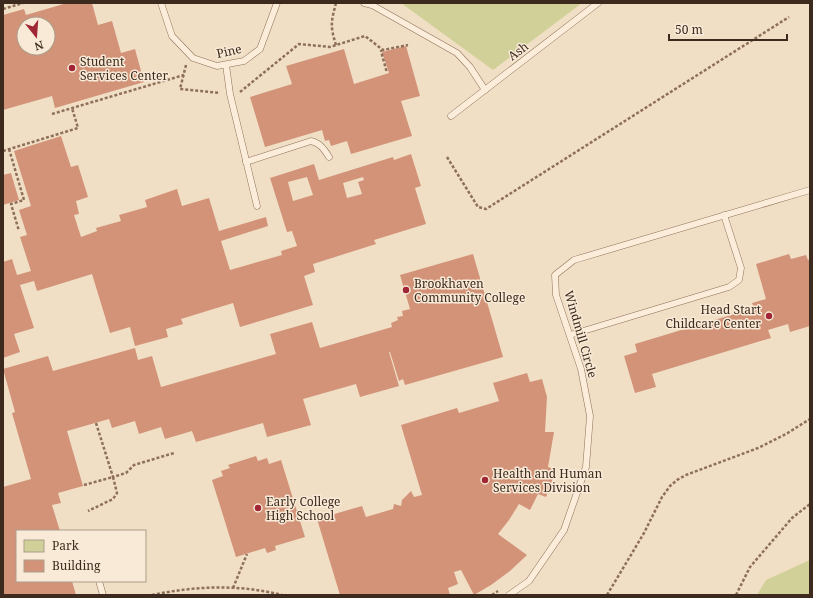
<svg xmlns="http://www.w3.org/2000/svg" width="813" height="598" font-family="'Noto Serif',serif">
	<rect width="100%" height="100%" fill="#f1dfc5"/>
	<!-- green -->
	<g fill="#d0d098">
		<polygon points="401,3 582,3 493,70"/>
		<polygon points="810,560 810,595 757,595 766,580"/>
	</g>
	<!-- building -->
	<g fill="#d29379" fill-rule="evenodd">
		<path d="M67,3H92L98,25L112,21L121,53L135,49L144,82L55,108L52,96L3,110V15L24,9L26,15ZM24,24H48V48H24Z"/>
		<polygon points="406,46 420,96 401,101 412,136 351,154 347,141 331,146 329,140 325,141 322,130 265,147 250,97 292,84 286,66 344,49 354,84 389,73 382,52"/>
		<path d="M61,136L71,167L78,165L88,197L76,201L79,214L74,215L81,237L97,231L96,228L121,221L119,215L147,207L145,200L177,189L182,206L209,198L219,231L266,217L268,226L221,241L230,270L282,255L281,251L297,246L292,231L287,232L270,178L314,164L319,180L393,157L394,160L411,154L421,186L415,188L426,224L374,240L376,244L313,264L315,272L304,276L313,305L240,327L233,303L181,319L183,324L166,329L168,337L135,346L130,327L110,333L92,274L37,291L34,281L20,285L34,328L14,334L20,352L3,358V262L12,259L17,275L31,271L20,237L27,235L19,210L31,206L14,151ZM307,177L313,195L293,201L288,182ZM363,177L364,180L358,182L362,194L347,198L343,183Z"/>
		<polygon points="11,173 19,200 3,205 3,175"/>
		<polygon points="473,254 503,357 405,385 403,379 399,381 390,352 389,352 399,386 360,397 356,384 303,399 311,425 267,437 263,423 196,442 192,431 165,439 161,427 139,434 135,421 112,428 109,419 67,431 83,486 58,493 61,503 52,505 60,531 17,531 17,581 72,581 76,595 3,595 3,487 31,479 12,413 15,412 3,369 48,356 53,371 135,348 138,360 152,356 161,387 276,354 270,334 312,322 320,348 392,327 391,323 398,320 397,317 403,316 402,311 410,309 400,275"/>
		<polygon points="789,254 791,259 806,255 808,260 810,259 810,326 790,332 788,324 768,330 771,338 652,374 656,387 635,393 624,356 637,352 635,344 754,308 752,303 766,299 756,264"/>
		<polygon points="527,373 530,382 542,379 547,397 545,432 554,432 548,467 556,470 546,497 538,494 530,510 519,504 509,520 498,534 527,555 510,571 491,585 474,595 461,570 454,572 458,584 448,588 450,595 340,595 317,519 362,506 366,517 393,509 394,504 401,506 402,500 411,491 414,497 422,495 401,425 457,408 459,413 499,401 493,383"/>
		<polygon points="256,456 258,461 267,458 269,464 281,460 305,537 275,546 276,550 267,553 265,548 236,557 212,480 223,476 221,471 230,468 228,465"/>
	</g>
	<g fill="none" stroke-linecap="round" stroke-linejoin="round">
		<defs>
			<g id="service">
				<polyline points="161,3 172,36 193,58 217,66 244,61 260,49 277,3"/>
				<polyline points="364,3 372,5 457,53 470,67 485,90"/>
				<polyline points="226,65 230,94 257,206"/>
				<polyline points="451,116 598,3"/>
				<path d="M246,162L311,141C320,143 324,149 329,157"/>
				<polyline points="570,335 729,287 739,280 741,268 724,215"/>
				<polyline points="99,581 103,595"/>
				<polyline points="509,595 529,581 564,530 586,467 590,416 581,369 556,295 555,275 574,260 810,190"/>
			</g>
		</defs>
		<!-- service casing -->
		<use href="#service" stroke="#8e6f5a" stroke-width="7"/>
		<!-- path -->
		<g stroke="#8e6f5a" stroke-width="2.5" stroke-dasharray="3 2" stroke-linecap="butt">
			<path d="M336,3C331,22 330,26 336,45"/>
			<polyline points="3,9 23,3"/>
			<polyline points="383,50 381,51 387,73"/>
			<polyline points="186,65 180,89 220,93"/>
			<polyline points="240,92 299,44 330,47 365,36 383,50 408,45"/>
			<polyline points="52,114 184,75"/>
			<polyline points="9,149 24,200 11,204 19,231"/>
			<polyline points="3,151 78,128 72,108"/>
			<polyline points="447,157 478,207 486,209 789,17"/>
			<polyline points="96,423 113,477 126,473 134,465 174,453"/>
			<polyline points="84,485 113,477 117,493 113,499 88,511"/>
			<polyline points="233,588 247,554"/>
			<path d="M152,595C195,586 238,584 282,595"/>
			<polyline points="492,595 498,591"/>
			<polyline points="607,595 644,533 662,497 670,486 677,480 686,475 758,448 786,434 810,419"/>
			<polyline points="736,595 750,567 792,518 810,504"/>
		</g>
		<!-- service -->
		<use href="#service" stroke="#fbedda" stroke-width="6"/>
	</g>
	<!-- markers -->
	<g fill="#a12635" stroke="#f8ead6" stroke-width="1.5">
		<circle cx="72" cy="68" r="4"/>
		<circle cx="406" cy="290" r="4"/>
		<circle cx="769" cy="316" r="4"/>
		<circle cx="485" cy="480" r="4"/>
		<circle cx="258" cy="508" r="4"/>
	</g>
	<g text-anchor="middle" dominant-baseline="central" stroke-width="3" stroke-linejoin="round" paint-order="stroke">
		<!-- street labels -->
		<g font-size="12" fill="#3d2a1e" stroke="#f8ead6">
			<text transform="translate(229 51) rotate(-12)">Pine</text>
			<text transform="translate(518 51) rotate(-37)">Ash</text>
			<text transform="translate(581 334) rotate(74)">Windmill Circle</text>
		</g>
		<!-- poi labels -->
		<g font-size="12" fill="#3d2a1e" stroke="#f8ead6" text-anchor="start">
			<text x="80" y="61">Student<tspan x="80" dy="14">Services Center</tspan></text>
			<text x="414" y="283">Brookhaven<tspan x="414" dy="14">Community College</tspan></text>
			<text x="761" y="309" text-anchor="end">Head Start<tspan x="761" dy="14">Childcare Center</tspan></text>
			<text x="493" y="473">Health and Human<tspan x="493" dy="14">Services Division</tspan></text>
			<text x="266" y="501">Early College<tspan x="266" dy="14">High School</tspan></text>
		</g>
	</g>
	<!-- border -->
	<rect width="813" height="598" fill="none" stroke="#3d2a1e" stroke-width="8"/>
	<!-- legend -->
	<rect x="16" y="530" width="130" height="52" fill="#f8ead6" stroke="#ad9d8c"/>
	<rect x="24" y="540" width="20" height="12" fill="#d0d098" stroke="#ad9d8c"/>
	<text x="52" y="550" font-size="12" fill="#3d2a1e">Park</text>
	<rect x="24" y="560" width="20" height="12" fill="#d29379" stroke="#ad9d8c"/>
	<text x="52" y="570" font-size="12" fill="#3d2a1e">Building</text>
	<!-- north arrow -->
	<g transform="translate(36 36) rotate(163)"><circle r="19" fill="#f8ead6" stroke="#ad9d8c"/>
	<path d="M0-3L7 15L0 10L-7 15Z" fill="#a12635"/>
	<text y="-6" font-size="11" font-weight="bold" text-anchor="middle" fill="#3d2a1e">N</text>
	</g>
	<!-- scale -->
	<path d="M669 34v6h118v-6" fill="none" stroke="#3d2a1e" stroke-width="2"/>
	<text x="675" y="34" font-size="12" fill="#3d2a1e" stroke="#f8ead6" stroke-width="3" paint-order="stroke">50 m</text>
</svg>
